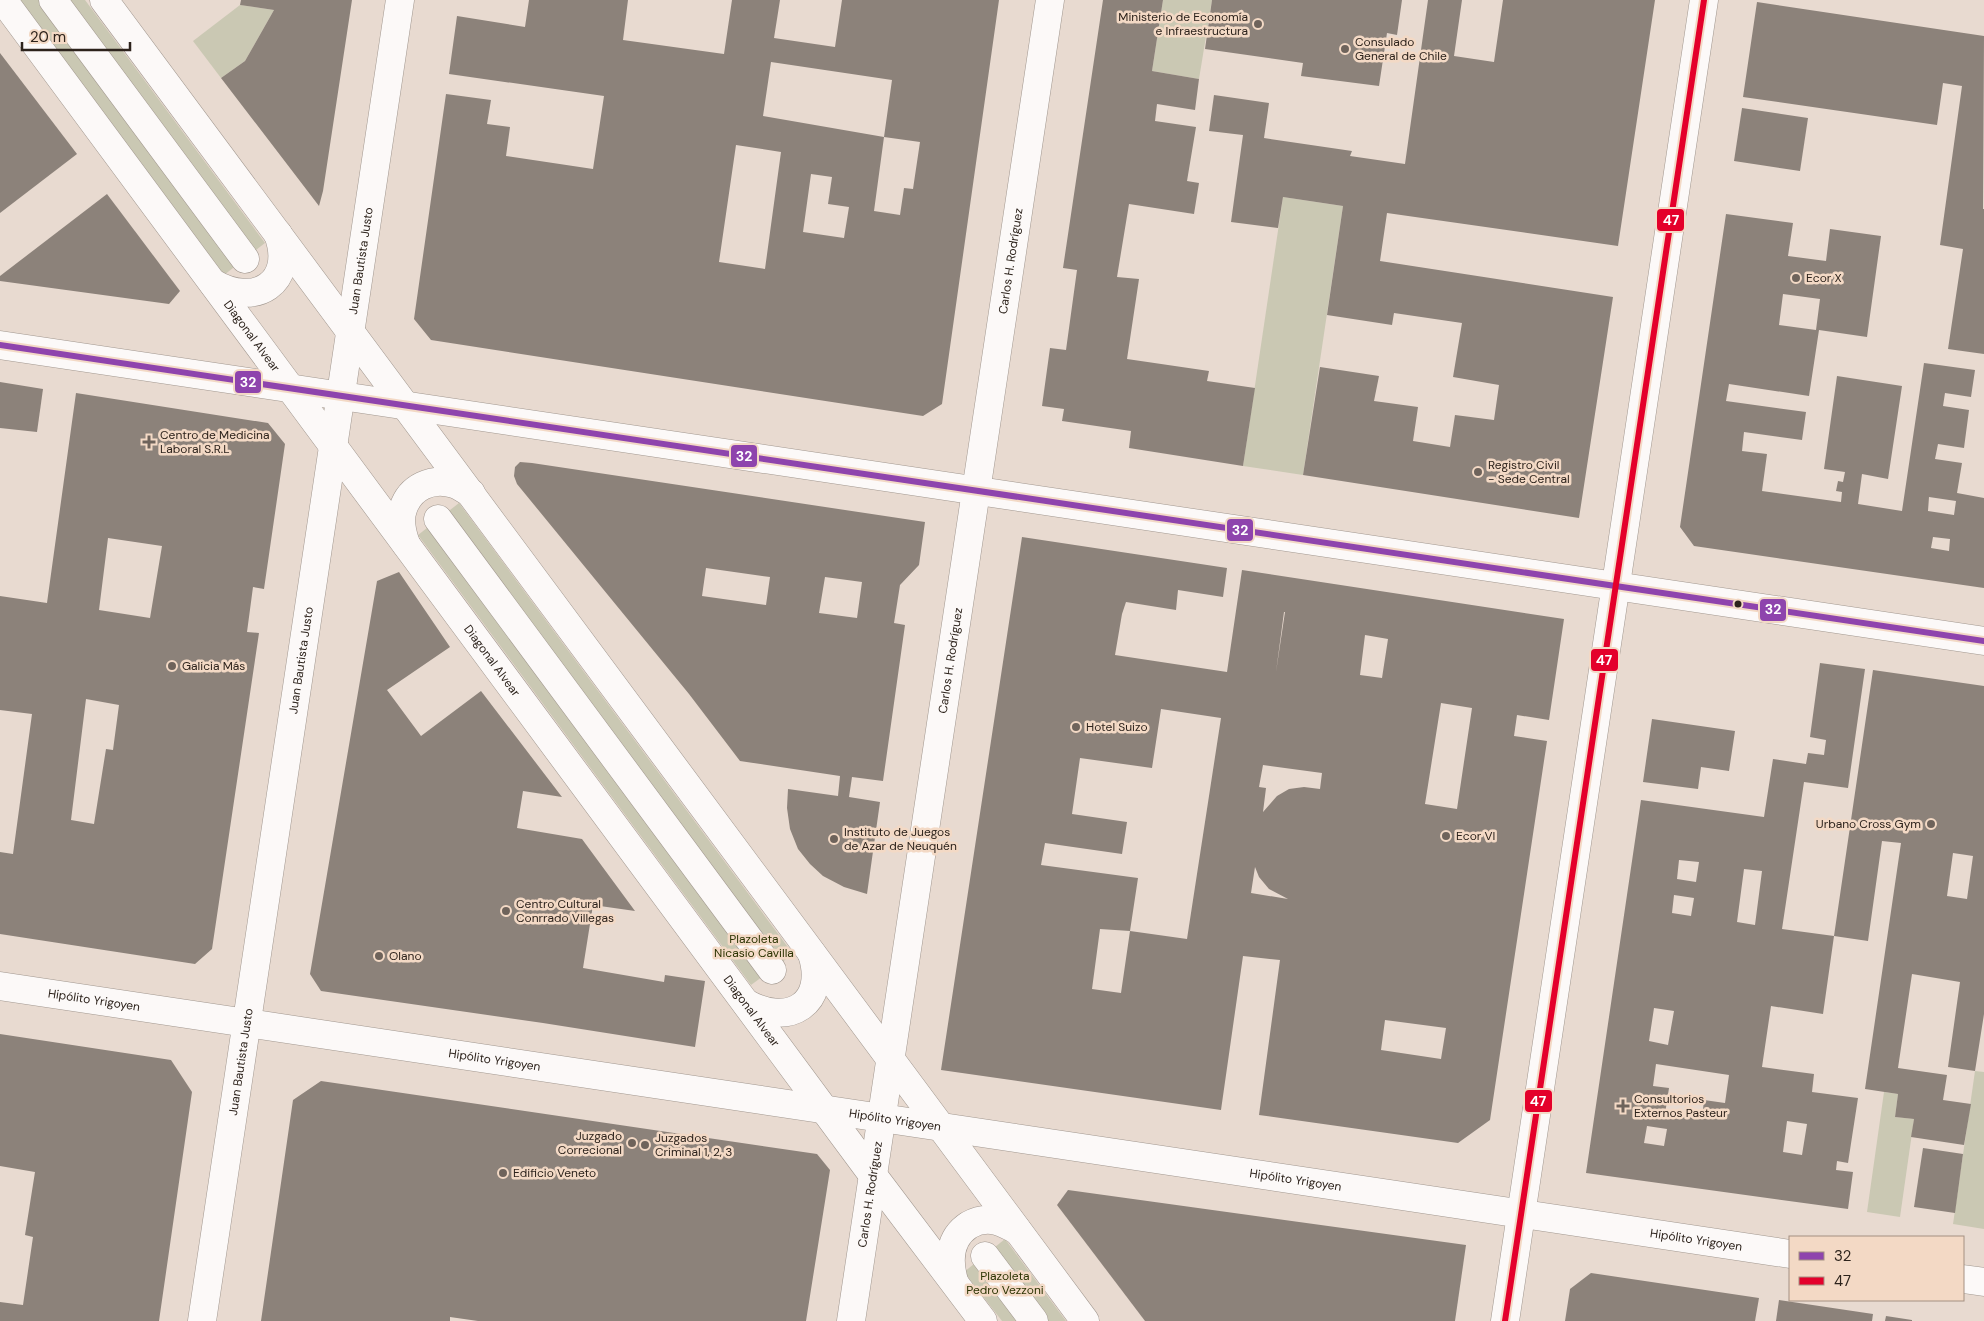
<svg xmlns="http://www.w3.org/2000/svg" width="1984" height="1321" font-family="'DM Sans',sans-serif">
	<rect width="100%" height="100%" fill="#e8dad0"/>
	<!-- green -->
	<g fill="#cac8b3">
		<polygon points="20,0 85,0 265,243 224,275"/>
		<polygon points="1163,0 1212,0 1199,79 1152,71"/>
		<polygon points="240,5 274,10 245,61 221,78 193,41"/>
		<polygon points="1283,197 1343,206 1303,475 1243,466"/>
		<polygon points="459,503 793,954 751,985 418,535"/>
		<polygon points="1975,1071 1984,1072 1984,1229 1953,1224"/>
		<polygon points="1884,1092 1898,1094 1895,1117 1914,1119 1900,1217 1867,1212"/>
		<polygon points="1005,1239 1066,1321 1002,1321 964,1272"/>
	</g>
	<!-- building -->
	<g fill="#8c827a" fill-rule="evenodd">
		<polygon points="241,0 352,0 323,191 319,206 221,78 245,61 274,10 240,5"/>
		<path d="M529,0H628L623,40L724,54L732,0H780L774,38L835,47L842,0H999L942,404L923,416L431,340L414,319L446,94L491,100L487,124L510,127L506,156L593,169L604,96L449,74L457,16L525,27ZM771,62L892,80L884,137L920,142L913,189L904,188L900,215L874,211L884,137L763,116ZM736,145L781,152L765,269L719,262ZM811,174L832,177L828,204L849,207L844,238L803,232Z"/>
		<polygon points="1103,0 1163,0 1152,71 1199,79 1195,110 1157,104 1155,121 1196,127 1187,181 1199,183 1194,214 1129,204 1117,277 1139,279 1127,359 1209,371 1207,381 1255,388 1243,466 1129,448 1131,431 1062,421 1064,409 1042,406 1050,348 1066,350 1077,270 1063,268"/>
		<polygon points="1212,0 1402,0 1397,35 1387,33 1379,86 1301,76 1303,63 1205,49"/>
		<polygon points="1428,0 1462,0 1454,56 1494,62 1503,0 1655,0 1618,246 1387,213 1380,261 1613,297 1579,518 1303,475 1320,367 1379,376 1374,401 1418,407 1413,441 1450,447 1455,415 1494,420 1499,385 1453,377 1462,323 1394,313 1392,325 1327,315 1343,206 1283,197 1278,228 1231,222 1243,135 1209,131 1214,95 1269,103 1264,138 1352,151 1350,156 1405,164"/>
		<polygon points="1757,2 1984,36 1983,209 1984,209 1984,354 1948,349 1963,249 1940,245 1962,86 1943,83 1937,125 1743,97"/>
		<polygon points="0,53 77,154 0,213"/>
		<polygon points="1742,108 1808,118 1800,171 1734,161"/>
		<polygon points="107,194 180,291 169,304 0,281 0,276"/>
		<path d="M1726,214L1793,223L1788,256L1826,261L1830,229L1881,236L1867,337L1819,330L1809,396L1729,384L1726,401L1806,412L1802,440L1744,432L1742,451L1767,454L1762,491L1841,502L1842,492L1836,491L1838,481L1843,482L1845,472L1824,469L1837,376L1902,386L1888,479L1862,474L1858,504L1902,511L1924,363L1975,370L1971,397L1945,393L1943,406L1969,410L1964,448L1938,444L1935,459L1962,463L1957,493L1984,498V588L1694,546L1680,527ZM1783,294L1820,299L1816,330L1779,325ZM1929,497L1956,501L1954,515L1928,511ZM1933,537L1950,539L1949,551L1931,548Z"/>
		<polygon points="0,382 43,389 37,432 0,428"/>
		<path d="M76,393L268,423L285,444L264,589L253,587L247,632L259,633L212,949L195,964L0,934V852L13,854L32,714L0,710V596L47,603ZM108,538L162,546L150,618L99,610ZM86,699L119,705L113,750L106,749L94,824L71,820Z"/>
		<path d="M520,462L532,463L925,522L919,565L900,585L894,623L905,625L883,781L852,777L849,797L880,802L867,894L844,887L823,876L810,864L798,849L790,829L787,808L788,789L838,796L840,776L740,761L689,694L517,484L514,476L515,467ZM706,568L770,577L766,605L702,596ZM825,577L862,582L857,618L819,613Z"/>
		<path d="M1022,537L1227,568L1223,597L1178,590L1176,610L1126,602L1122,614L1115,655L1227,672L1242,570L1564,619L1549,720L1517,715L1514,736L1547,741L1490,1120L1458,1143L1259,1115L1280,960L1243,956L1221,1110L941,1070ZM1284,612H1285L1276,672ZM1365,635L1388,639L1382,678L1360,675ZM1441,703L1472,708L1457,809L1425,804ZM1161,709L1221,718L1187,939L1130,931L1138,878L1041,865L1045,843L1122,854L1127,822L1072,814L1080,758L1152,768ZM1263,765L1322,773L1320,789L1304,787L1289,789L1277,796L1263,812L1266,788L1259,787ZM1255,867L1259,877L1269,889L1288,899L1251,893ZM1100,929L1130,931L1121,993L1092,989ZM1385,1020L1446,1028L1441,1059L1381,1050Z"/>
		<polygon points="399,572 450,647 387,690 421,736 481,691 562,797 523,791 517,828 582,839 635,911 593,905 583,968 664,982 665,975 705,981 695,1047 543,1023 321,991 310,974 377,581"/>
		<path d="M1820,663L1865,669L1848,788L1804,782L1782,929L1834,936L1823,1014L1771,1006L1762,1067L1814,1074L1812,1092L1858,1098L1848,1163L1837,1161L1836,1170L1853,1172L1848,1209L1586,1173L1641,800L1764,817L1773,759L1806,764L1808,753L1824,755L1826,740L1810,737ZM1679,860L1699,862L1696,882L1677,879ZM1744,869L1762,871L1755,925L1737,922ZM1674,895L1694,898L1691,916L1672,913ZM1654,1008L1674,1011L1668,1045L1649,1041ZM1656,1064L1729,1075L1725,1103L1704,1100L1702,1119L1665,1114L1669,1088L1653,1086ZM1787,1121L1807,1124L1802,1155L1783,1152ZM1647,1126L1667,1129L1664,1146L1644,1143Z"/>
		<path d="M1873,670L1984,686V1014L1975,1071L1948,1067L1960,982L1912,974L1898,1068L1947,1075L1943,1100L1971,1104L1964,1145L1911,1137L1914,1119L1895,1117L1898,1094L1865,1089L1901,843L1882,841L1868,941L1834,936ZM1953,853L1973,856L1967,899L1947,896Z"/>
		<polygon points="1652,719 1735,731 1729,771 1701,767 1698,789 1643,782"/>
		<polygon points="0,1034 171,1060 192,1092 159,1321 0,1321 0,1302 23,1305 33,1237 25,1235 35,1172 0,1166"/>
		<polygon points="321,1081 817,1154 830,1170 806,1321 478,1321 450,1317 450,1321 261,1321 293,1100"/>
		<polygon points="1923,1148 1963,1154 1955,1213 1914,1207"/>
		<polygon points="1068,1190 1466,1245 1455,1321 1145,1321 1057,1205"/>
		<polygon points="1591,1273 1759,1298 1755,1321 1565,1321 1570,1289"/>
		<polygon points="1779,1300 1873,1314 1872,1321 1776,1321"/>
		<polygon points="1886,1316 1912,1320 1912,1321 1885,1321"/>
	</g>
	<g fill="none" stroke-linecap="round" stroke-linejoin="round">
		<defs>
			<g id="street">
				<polyline points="53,0 245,259"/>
				<polyline points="0,345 1984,641"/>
				<polyline points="438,519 772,970"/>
				<path id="s1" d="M0,986L1790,1254"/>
				<polyline points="985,1256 1034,1321"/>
				<polyline points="1963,1279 1984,1282"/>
				<path id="s2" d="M202,1321L400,0"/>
				<path id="s3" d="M851,1321L1050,0"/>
			</g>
			<g id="secondary">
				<path id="s4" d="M3,0L872,1174L983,1321"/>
				<polyline points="104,0 1085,1321"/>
				<path d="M213,283C255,308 296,283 278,234"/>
				<path d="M406,544C402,533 399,520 403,509C410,487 432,477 454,484C460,486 465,490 471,493"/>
				<path d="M746,1003C789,1028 828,1003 812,954"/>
				<path d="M954,1281C948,1260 949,1238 969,1225C976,1221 984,1219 992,1220C1001,1221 1009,1226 1017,1230"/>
				<polyline points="1505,1321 1704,0"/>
			</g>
		</defs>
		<!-- street casing -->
		<use href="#street" stroke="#a1978f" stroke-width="29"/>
		<!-- secondary casing -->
		<use href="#secondary" stroke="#a1978f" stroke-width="29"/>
		<!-- street -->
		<use href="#street" stroke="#fcf9f8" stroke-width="28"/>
		<!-- secondary -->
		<use href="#secondary" stroke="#fcf9f8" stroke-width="28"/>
		<defs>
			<polyline id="bus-1" points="0,345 1984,641"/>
			<polyline id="bus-2" points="1505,1321 1704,0"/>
		</defs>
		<!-- bus-1 casing -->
		<use href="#bus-1" stroke="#f3d9c5" stroke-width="10"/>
		<!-- bus-2 casing -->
		<use href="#bus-2" stroke="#f3d9c5" stroke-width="10"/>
		<!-- bus-1 -->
		<use href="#bus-1" stroke="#8e44ad" stroke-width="6"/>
		<!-- bus-2 -->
		<use href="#bus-2" stroke="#e4002b" stroke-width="6"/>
	</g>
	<!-- markers -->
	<g fill="#6e635b" stroke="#f3d9c5" stroke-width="2">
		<circle cx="1258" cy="24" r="5"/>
		<circle cx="1345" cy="49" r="5"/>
		<circle cx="1796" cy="278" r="5"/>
		<path d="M146.5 434.5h5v5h5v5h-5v5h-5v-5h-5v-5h5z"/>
		<circle cx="1478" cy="472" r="5"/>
		<circle cx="172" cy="666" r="5"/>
		<circle cx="1076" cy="727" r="5"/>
		<circle cx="1931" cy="824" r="5"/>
		<circle cx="1446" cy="836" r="5"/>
		<circle cx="834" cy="839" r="5"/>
		<circle cx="506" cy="911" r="5"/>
		<circle cx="379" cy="956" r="5"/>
		<path d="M1620.5 1098.5h5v5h5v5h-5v5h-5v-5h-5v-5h5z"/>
		<circle cx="632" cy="1143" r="5"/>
		<circle cx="645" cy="1145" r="5"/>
		<circle cx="503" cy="1173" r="5"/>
	</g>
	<circle fill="#2d231c" stroke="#f3d9c5" stroke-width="2" cx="1738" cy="604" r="4.5"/>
	<g text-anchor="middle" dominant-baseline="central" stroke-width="5" stroke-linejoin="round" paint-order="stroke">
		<!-- poi labels -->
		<g font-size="12" fill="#2d231c" stroke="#f3d9c5" text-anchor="start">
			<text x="1248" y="17" text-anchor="end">Ministerio de Economía<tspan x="1248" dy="14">e Infraestructura</tspan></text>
			<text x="1355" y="42">Consulado<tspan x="1355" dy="14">General de Chile</tspan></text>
			<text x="1806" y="278">Ecor X</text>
			<text x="160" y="435">Centro de Medicina<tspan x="160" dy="14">Laboral S.R.L</tspan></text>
			<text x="1488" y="465">Registro Civil<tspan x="1488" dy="14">- Sede Central</tspan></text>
			<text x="182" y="666">Galicia Más</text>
			<text x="1086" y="727">Hotel Suizo</text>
			<text x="1921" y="824" text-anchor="end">Urbano Cross Gym</text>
			<text x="844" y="832">Instituto de Juegos<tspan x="844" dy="14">de Azar de Neuquén</tspan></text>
			<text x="1456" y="836">Ecor VI</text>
			<text x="516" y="904">Centro Cultural<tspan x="516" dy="14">Conrrado Villegas</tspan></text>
			<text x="389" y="956">Olano</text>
			<text x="1634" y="1099">Consultorios<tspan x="1634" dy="14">Externos Pasteur</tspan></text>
			<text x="622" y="1136" text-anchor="end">Juzgado<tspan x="622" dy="14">Correcional</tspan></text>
			<text x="655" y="1138">Juzgados<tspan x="655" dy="14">Criminal 1, 2, 3</tspan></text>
			<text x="513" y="1173">Edificio Veneto</text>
		</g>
		<!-- street labels -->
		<g font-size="12" fill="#2d231c" stroke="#f3d9c5">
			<text stroke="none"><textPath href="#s2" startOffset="1072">Juan Bautista Justo</textPath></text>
			<text stroke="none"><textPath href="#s3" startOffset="1072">Carlos H. Rodríguez</textPath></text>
			<text stroke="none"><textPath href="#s4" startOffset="418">Diagonal Alvear</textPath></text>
			<text stroke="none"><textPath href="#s3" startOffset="668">Carlos H. Rodríguez</textPath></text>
			<text stroke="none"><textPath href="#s2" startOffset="668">Juan Bautista Justo</textPath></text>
			<text stroke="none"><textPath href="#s4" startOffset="822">Diagonal Alvear</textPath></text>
			<text stroke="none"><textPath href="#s1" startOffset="95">Hipólito Yrigoyen</textPath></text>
			<text stroke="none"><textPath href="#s4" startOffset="1258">Diagonal Alvear</textPath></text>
			<text stroke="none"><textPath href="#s1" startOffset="500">Hipólito Yrigoyen</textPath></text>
			<text stroke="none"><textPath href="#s2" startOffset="262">Juan Bautista Justo</textPath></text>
			<text stroke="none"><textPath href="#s1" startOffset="905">Hipólito Yrigoyen</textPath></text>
			<text stroke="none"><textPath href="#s1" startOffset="1310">Hipólito Yrigoyen</textPath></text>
			<text stroke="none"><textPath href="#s3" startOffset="128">Carlos H. Rodríguez</textPath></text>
			<text stroke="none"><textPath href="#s1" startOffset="1715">Hipólito Yrigoyen</textPath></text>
		</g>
		<!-- park labels -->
		<g font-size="12" fill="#2c3403" stroke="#f3d9c5">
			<text x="754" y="939">Plazoleta<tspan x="754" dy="14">Nicasio Cavilla</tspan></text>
			<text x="1005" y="1276">Plazoleta<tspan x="1005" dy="14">Pedro Vezzoni</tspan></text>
		</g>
	</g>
	<g stroke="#f3d9c5" stroke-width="2">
		<rect x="1656" y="208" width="29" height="24" rx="5" fill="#e4002b"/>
		<rect x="234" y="370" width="28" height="24" rx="5" fill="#8e44ad"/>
		<rect x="730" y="444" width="28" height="24" rx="5" fill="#8e44ad"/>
		<rect x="1226" y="518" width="28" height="24" rx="5" fill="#8e44ad"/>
		<rect x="1759" y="598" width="28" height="24" rx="5" fill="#8e44ad"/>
		<rect x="1590" y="648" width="29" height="24" rx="5" fill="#e4002b"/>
		<rect x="1524" y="1089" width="29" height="24" rx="5" fill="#e4002b"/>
	</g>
	<g font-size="14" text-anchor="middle" font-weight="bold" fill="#fff">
		<text x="1671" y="225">47</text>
		<text x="248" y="387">32</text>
		<text x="744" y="461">32</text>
		<text x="1240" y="535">32</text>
		<text x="1773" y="614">32</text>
		<text x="1604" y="665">47</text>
		<text x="1538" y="1106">47</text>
	</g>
	<!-- legend -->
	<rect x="1789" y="1236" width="175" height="65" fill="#f3d9c5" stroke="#a49081"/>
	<rect x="1799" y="1252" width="25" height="8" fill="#8e44ad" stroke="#a49081"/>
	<text x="1834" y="1261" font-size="15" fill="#2d231c">32</text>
	<rect x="1799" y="1277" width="25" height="8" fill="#e4002b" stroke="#a49081"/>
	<text x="1834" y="1286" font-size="15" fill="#2d231c">47</text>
	<!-- scale -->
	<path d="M22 42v8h108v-8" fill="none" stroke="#2d231c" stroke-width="2.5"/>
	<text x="30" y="42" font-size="15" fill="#2d231c" stroke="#f3d9c5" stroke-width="4" paint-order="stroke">20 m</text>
</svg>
